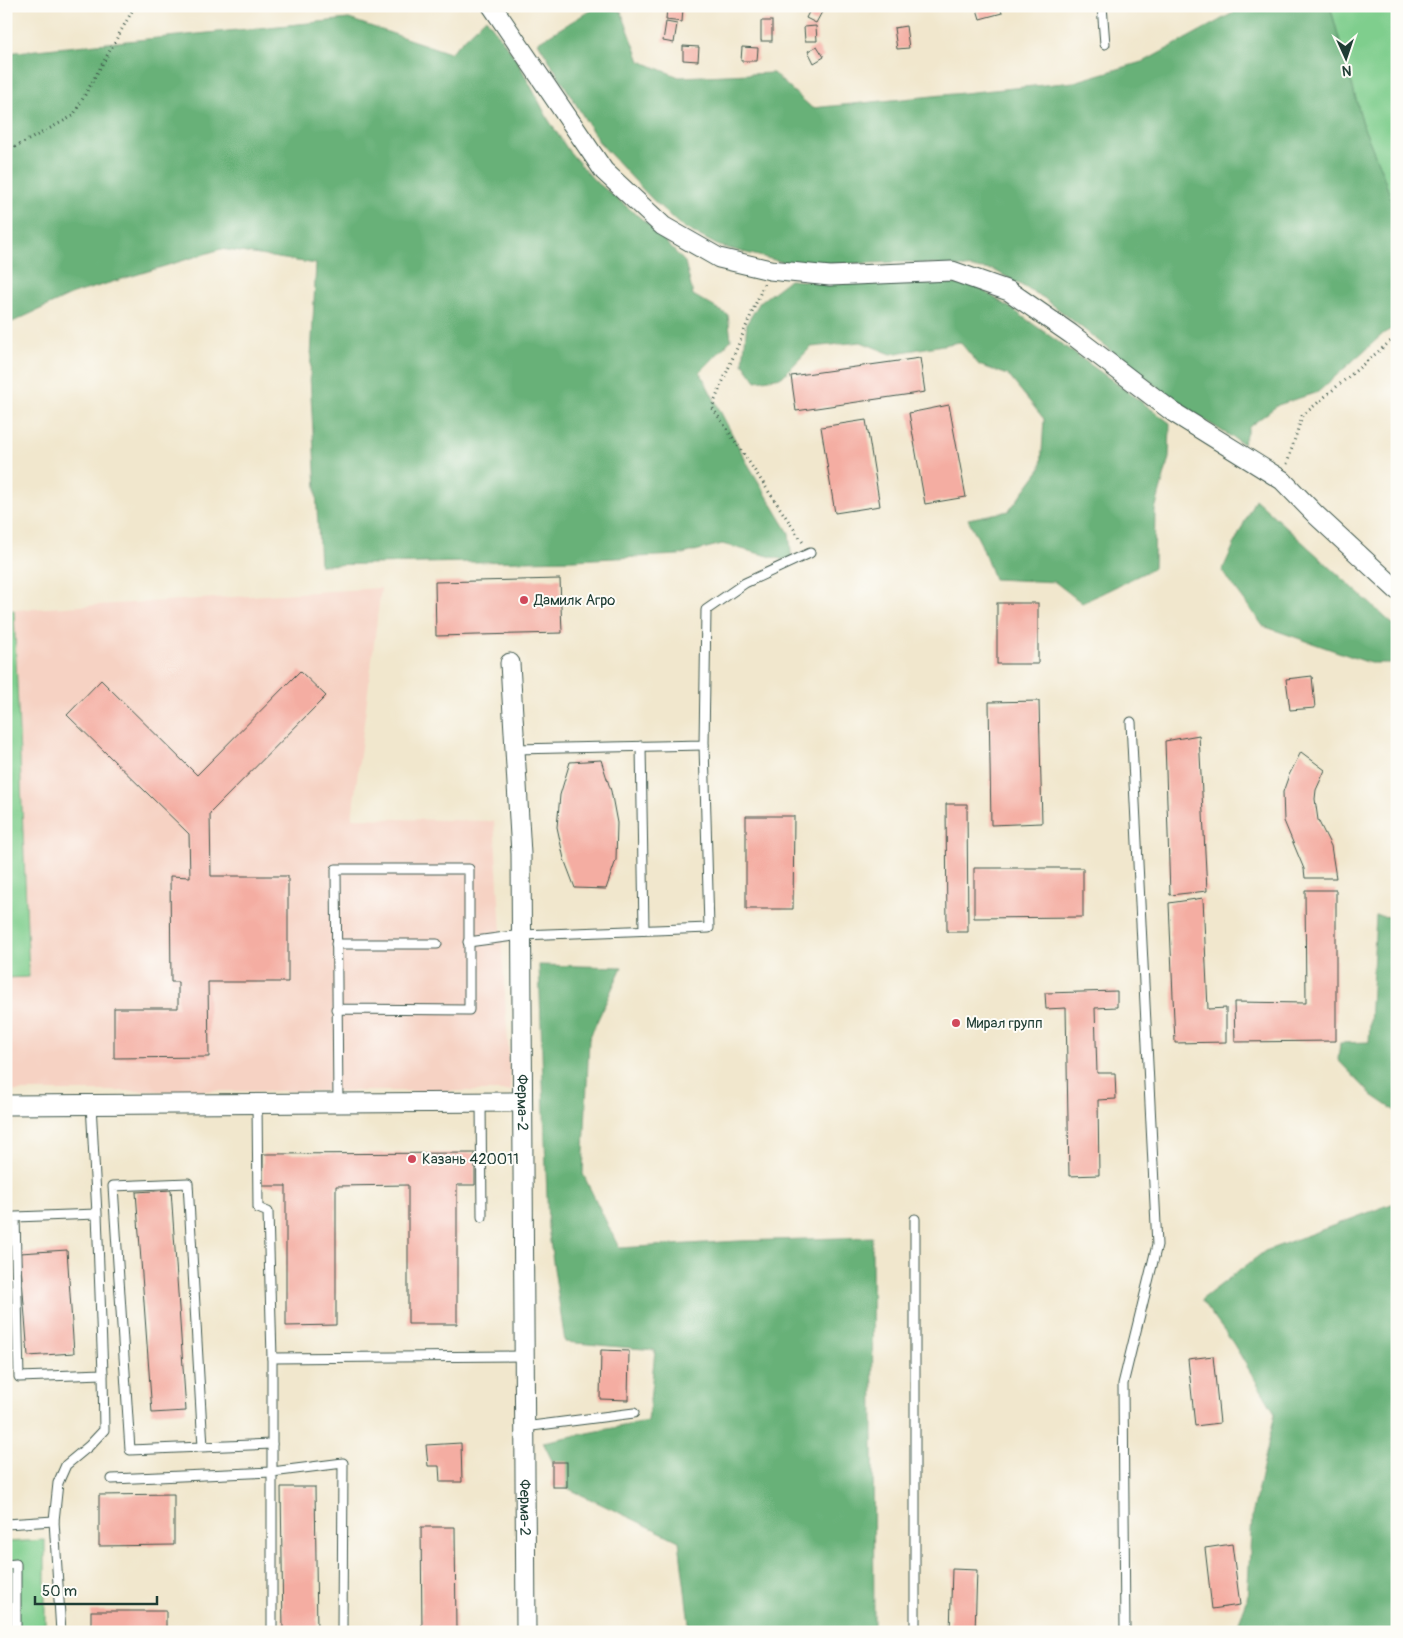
<svg xmlns="http://www.w3.org/2000/svg" width="1403" height="1638" font-family="Pangolin,sans-serif">
	<rect width="100%" height="100%" fill="#fdfcf7"/>
	<filter id="ink" filterUnits="userSpaceOnUse"><feTurbulence type="fractalNoise" baseFrequency=".02" numOctaves="2"/><feDisplacementMap in="SourceGraphic" scale="10" xChannelSelector="R" yChannelSelector="G"/><feConvolveMatrix kernelMatrix="1 2 1 2 8 2 1 2 1" color-interpolation-filters="sRGB"/></filter>
	<filter id="wash" filterUnits="userSpaceOnUse"><feTurbulence type="fractalNoise" baseFrequency=".0096" numOctaves="4" result="noise"/><feDisplacementMap in="SourceGraphic" scale="20" xChannelSelector="R" yChannelSelector="G"/><feGaussianBlur stdDeviation="1.12" result="paint"/><feColorMatrix in="noise" values="0 0 0 0 0 0 0 0 0 0 0 0 0 0 0 0 0 1.4 0 .05"/><feComposite in="paint" operator="in"/></filter>
	<g filter="url(#wash)">
		<rect width="100%" height="100%" fill="#f1e7cd"/>
		<!-- built -->
		<polygon fill="#f6d2c3" points="381,588 352,818 494,821 511,1091 6,1091 6,978 29,977 14,610"/>
		<!-- green -->
		<g fill="#7fce8d" stroke="#4f8660">
			<polygon points="1330,6 1397,6 1397,218 1382,172 1364,128"/>
			<polygon points="14,610 29,977 6,978 6,611"/>
			<polygon points="45,1540 45,1632 6,1632 6,1542"/>
		</g>
		<!-- forest -->
		<g fill="#67b178" stroke="#437756">
			<polygon points="1237,6 1330,6 1364,128 1382,172 1397,218 1397,326 1384,333 1318,392 1278,405 1249,427 1243,444 1180,405 1044,298 994,270 908,262 794,265 719,246 681,226 651,198 599,142 538,42 596,7 621,11 640,61 679,77 773,73 812,108 1074,82 1145,61 1233,13"/>
			<polygon points="486,18 517,60 548,119 568,150 593,179 648,224 685,262 693,295 728,315 731,340 700,372 746,461 789,533 792,562 722,544 679,555 574,560 320,565 310,376 316,264 221,249 73,294 6,325 6,53 349,19 450,53"/>
			<polygon points="789,280 861,284 973,284 1012,309 1109,378 1170,423 1169,458 1155,510 1154,568 1082,603 1055,582 994,579 981,544 968,519 1009,511 1041,468 1044,419 1008,375 979,365 960,342 891,354 861,342 811,347 782,377 756,381 743,363 747,323 760,302"/>
			<polygon points="1255,499 1397,628 1397,663 1370,663 1263,626 1222,571"/>
			<polygon points="1376,916 1397,917 1397,1112 1372,1095 1338,1060 1340,1043 1369,1042"/>
			<polygon points="539,965 622,967 589,1039 583,1174 619,1248 739,1241 872,1237 874,1632 690,1632 679,1541 565,1487 543,1442 648,1421 655,1350 565,1342 548,1228"/>
			<polygon points="1397,1202 1397,1632 1235,1632 1247,1601 1252,1516 1275,1413 1233,1343 1201,1300 1265,1251"/>
		</g>
		<g id="blocks">
			<!-- building -->
			<g fill="#f4ada2">
				<polygon points="667,6 683,8 682,22 666,20"/>
				<polygon points="812,6 823,10 816,23 806,18"/>
				<polygon points="976,6 1000,6 1002,13 980,19"/>
				<rect x="761" y="21" width="11" height="20"/>
				<polygon points="666,22 677,24 674,43 663,41"/>
				<polygon points="816,26 817,41 805,41 804,27"/>
				<polygon points="906,26 909,48 897,49 894,28"/>
				<polygon points="683,46 699,47 698,61 683,60"/>
				<polygon points="817,46 824,57 814,63 808,51"/>
				<polygon points="742,47 758,48 757,61 741,61"/>
				<polygon points="920,358 925,392 796,411 791,376"/>
				<polygon points="949,405 966,497 925,504 909,413"/>
				<polygon points="866,420 880,506 835,513 821,427"/>
				<polygon points="560,579 562,633 436,636 435,582"/>
				<rect x="997" y="603" width="41" height="61"/>
				<polygon points="300,671 326,696 210,813 211,876 288,876 288,982 208,982 209,1057 114,1058 114,1008 178,1008 178,982 171,982 170,876 190,877 189,834 67,715 101,680 197,775"/>
				<polygon points="1312,676 1315,708 1290,710 1286,679"/>
				<polygon points="1039,701 1042,823 991,825 989,702"/>
				<polygon points="1199,735 1207,891 1170,895 1165,741"/>
				<polygon points="1301,752 1325,770 1316,790 1315,799 1318,820 1331,846 1336,878 1305,878 1304,869 1284,821 1283,792 1289,775"/>
				<polygon points="601,760 611,791 617,823 616,860 606,889 575,888 564,859 557,827 560,795 570,762"/>
				<polygon points="946,804 967,804 968,932 947,932"/>
				<polygon points="746,816 794,816 793,909 746,909"/>
				<polygon points="974,868 1083,868 1083,917 974,918"/>
				<polygon points="1305,890 1336,890 1336,1041 1235,1042 1234,1002 1306,1003"/>
				<polygon points="1203,898 1208,1009 1226,1008 1226,1042 1175,1043 1169,903"/>
				<polygon points="1117,991 1117,1007 1095,1008 1097,1073 1115,1073 1116,1099 1098,1100 1099,1175 1069,1176 1066,1008 1046,1009 1045,993"/>
				<polygon points="475,1153 475,1185 457,1185 457,1324 408,1324 408,1185 336,1186 336,1325 286,1326 286,1186 263,1186 263,1154"/>
				<polygon points="171,1190 186,1411 152,1413 136,1192"/>
				<polygon points="67,1250 74,1353 28,1356 20,1253"/>
				<polygon points="601,1350 629,1351 628,1400 600,1399"/>
				<polygon points="1213,1356 1220,1423 1195,1426 1188,1359"/>
				<polygon points="461,1443 462,1482 440,1482 439,1466 428,1466 426,1445"/>
				<rect x="552" y="1462" width="15" height="25"/>
				<polygon points="281,1487 315,1487 317,1632 283,1632"/>
				<polygon points="174,1494 174,1545 99,1546 99,1495"/>
				<polygon points="421,1527 455,1527 456,1632 422,1632"/>
				<polygon points="1232,1544 1240,1605 1212,1609 1205,1548"/>
				<polygon points="952,1569 977,1570 975,1632 950,1632"/>
				<rect x="91" y="1611" width="75" height="21"/>
			</g>
		</g>
	</g>
	<g filter="url(#ink)">
		<use href="#blocks" fill-opacity="0" stroke="#3e564b" stroke-width="1"/>
		<g fill="none" stroke-linecap="round" stroke-linejoin="round">
			<defs>
				<g id="service">
					<polyline points="1102,6 1105,44"/>
					<polyline points="641,746 644,930"/>
					<polyline points="515,749 704,745 706,610 745,583 810,553"/>
					<polyline points="468,942 521,935 709,928 704,745"/>
					<polyline points="336,944 437,944"/>
					<polyline points="336,1009 469,1010 469,869 336,869 338,1103"/>
					<polyline points="481,1102 482,1217"/>
					<polyline points="257,1103 258,1208 268,1212 272,1358"/>
					<polyline points="91,1104 97,1214 15,1217 19,1377 103,1374 97,1214"/>
					<polyline points="915,1219 915,1632"/>
					<polyline points="524,1427 634,1413"/>
					<polyline points="203,1447 188,1183 113,1186 130,1450 272,1444"/>
					<polyline points="112,1479 272,1472 272,1358 524,1356"/>
					<polyline points="6,1524 54,1521"/>
					<polyline points="6,1565 16,1564 16,1632"/>
					<polyline points="61,1632 54,1521 58,1483 66,1465 89,1446 104,1430 103,1374"/>
					<polyline points="272,1632 272,1472 343,1463 342,1632"/>
					<polyline points="1125,1632 1123,1384 1157,1245 1131,722"/>
				</g>
				<g id="minor">
					<polyline points="492,6 604,171 663,226 719,258 770,270 830,276 952,271 1009,291 1071,334 1173,412 1282,480 1316,515 1397,590"/>
					<path id="s1" d="M510,663L521,854L526,1632"/>
					<polyline points="6,1105 522,1102"/>
				</g>
			</defs>
			<!-- service casing -->
			<use href="#service" stroke="#3e564b" stroke-width="11"/>
			<!-- minor casing -->
			<use href="#minor" stroke="#3e564b" stroke-width="21"/>
			<!-- path -->
			<g stroke="#3e564b" stroke-width="3" stroke-dasharray="1 4" stroke-linecap="butt">
				<polyline points="6,152 73,116 135,6"/>
				<polyline points="764,284 712,407 804,544"/>
				<polyline points="1287,464 1302,416 1392,340 1397,344"/>
			</g>
			<!-- service -->
			<use href="#service" stroke="#fff" stroke-width="9"/>
			<!-- minor -->
			<use href="#minor" stroke="#fff" stroke-width="19"/>
		</g>
	</g>
	<!-- markers -->
	<g fill="#d1495b" stroke="#fdfcf7" stroke-width="2">
		<circle cx="524" cy="600" r="5"/>
		<circle cx="956" cy="1023" r="5"/>
		<circle cx="412" cy="1159" r="5"/>
	</g>
	<g text-anchor="middle" dominant-baseline="central" stroke-width="4" stroke-linejoin="round" paint-order="stroke">
		<!-- poi labels -->
		<g font-size="15" fill="#1f3d34" stroke="#fdfcf7" text-anchor="start">
			<text x="534" y="600">Дамилк Агро</text>
			<text x="966" y="1023">Мирал групп</text>
			<text x="422" y="1159">Казань 420011</text>
		</g>
		<!-- street labels -->
		<g font-size="15" fill="#1f3d34" stroke="#fdfcf7">
			<text stroke="none"><textPath href="#s1" startOffset="440">Ферма-2</textPath></text>
			<text stroke="none"><textPath href="#s1" startOffset="845">Ферма-2</textPath></text>
		</g>
	</g>
	<!-- margin -->
	<rect width="1403" height="1638" fill="none" stroke="#fdfcf7" stroke-width="25"/>
	<!-- north arrow -->
	<g transform="translate(1346 58) rotate(177)" stroke="#fdfcf7" stroke-width="4" paint-order="stroke">
	<path d="M0-4L9 19L0 12L-9 19Z" fill="#1f3d34"/>
	<text y="-8" font-size="14" font-weight="bold" text-anchor="middle" fill="#1f3d34">N</text>
	</g>
	<!-- scale -->
	<path d="M35 1596v8h122v-8" fill="none" stroke="#1f3d34" stroke-width="2.5"/>
	<text x="42" y="1596" font-size="15" fill="#1f3d34" stroke="#fdfcf7" stroke-width="4" paint-order="stroke">50 m</text>
</svg>
